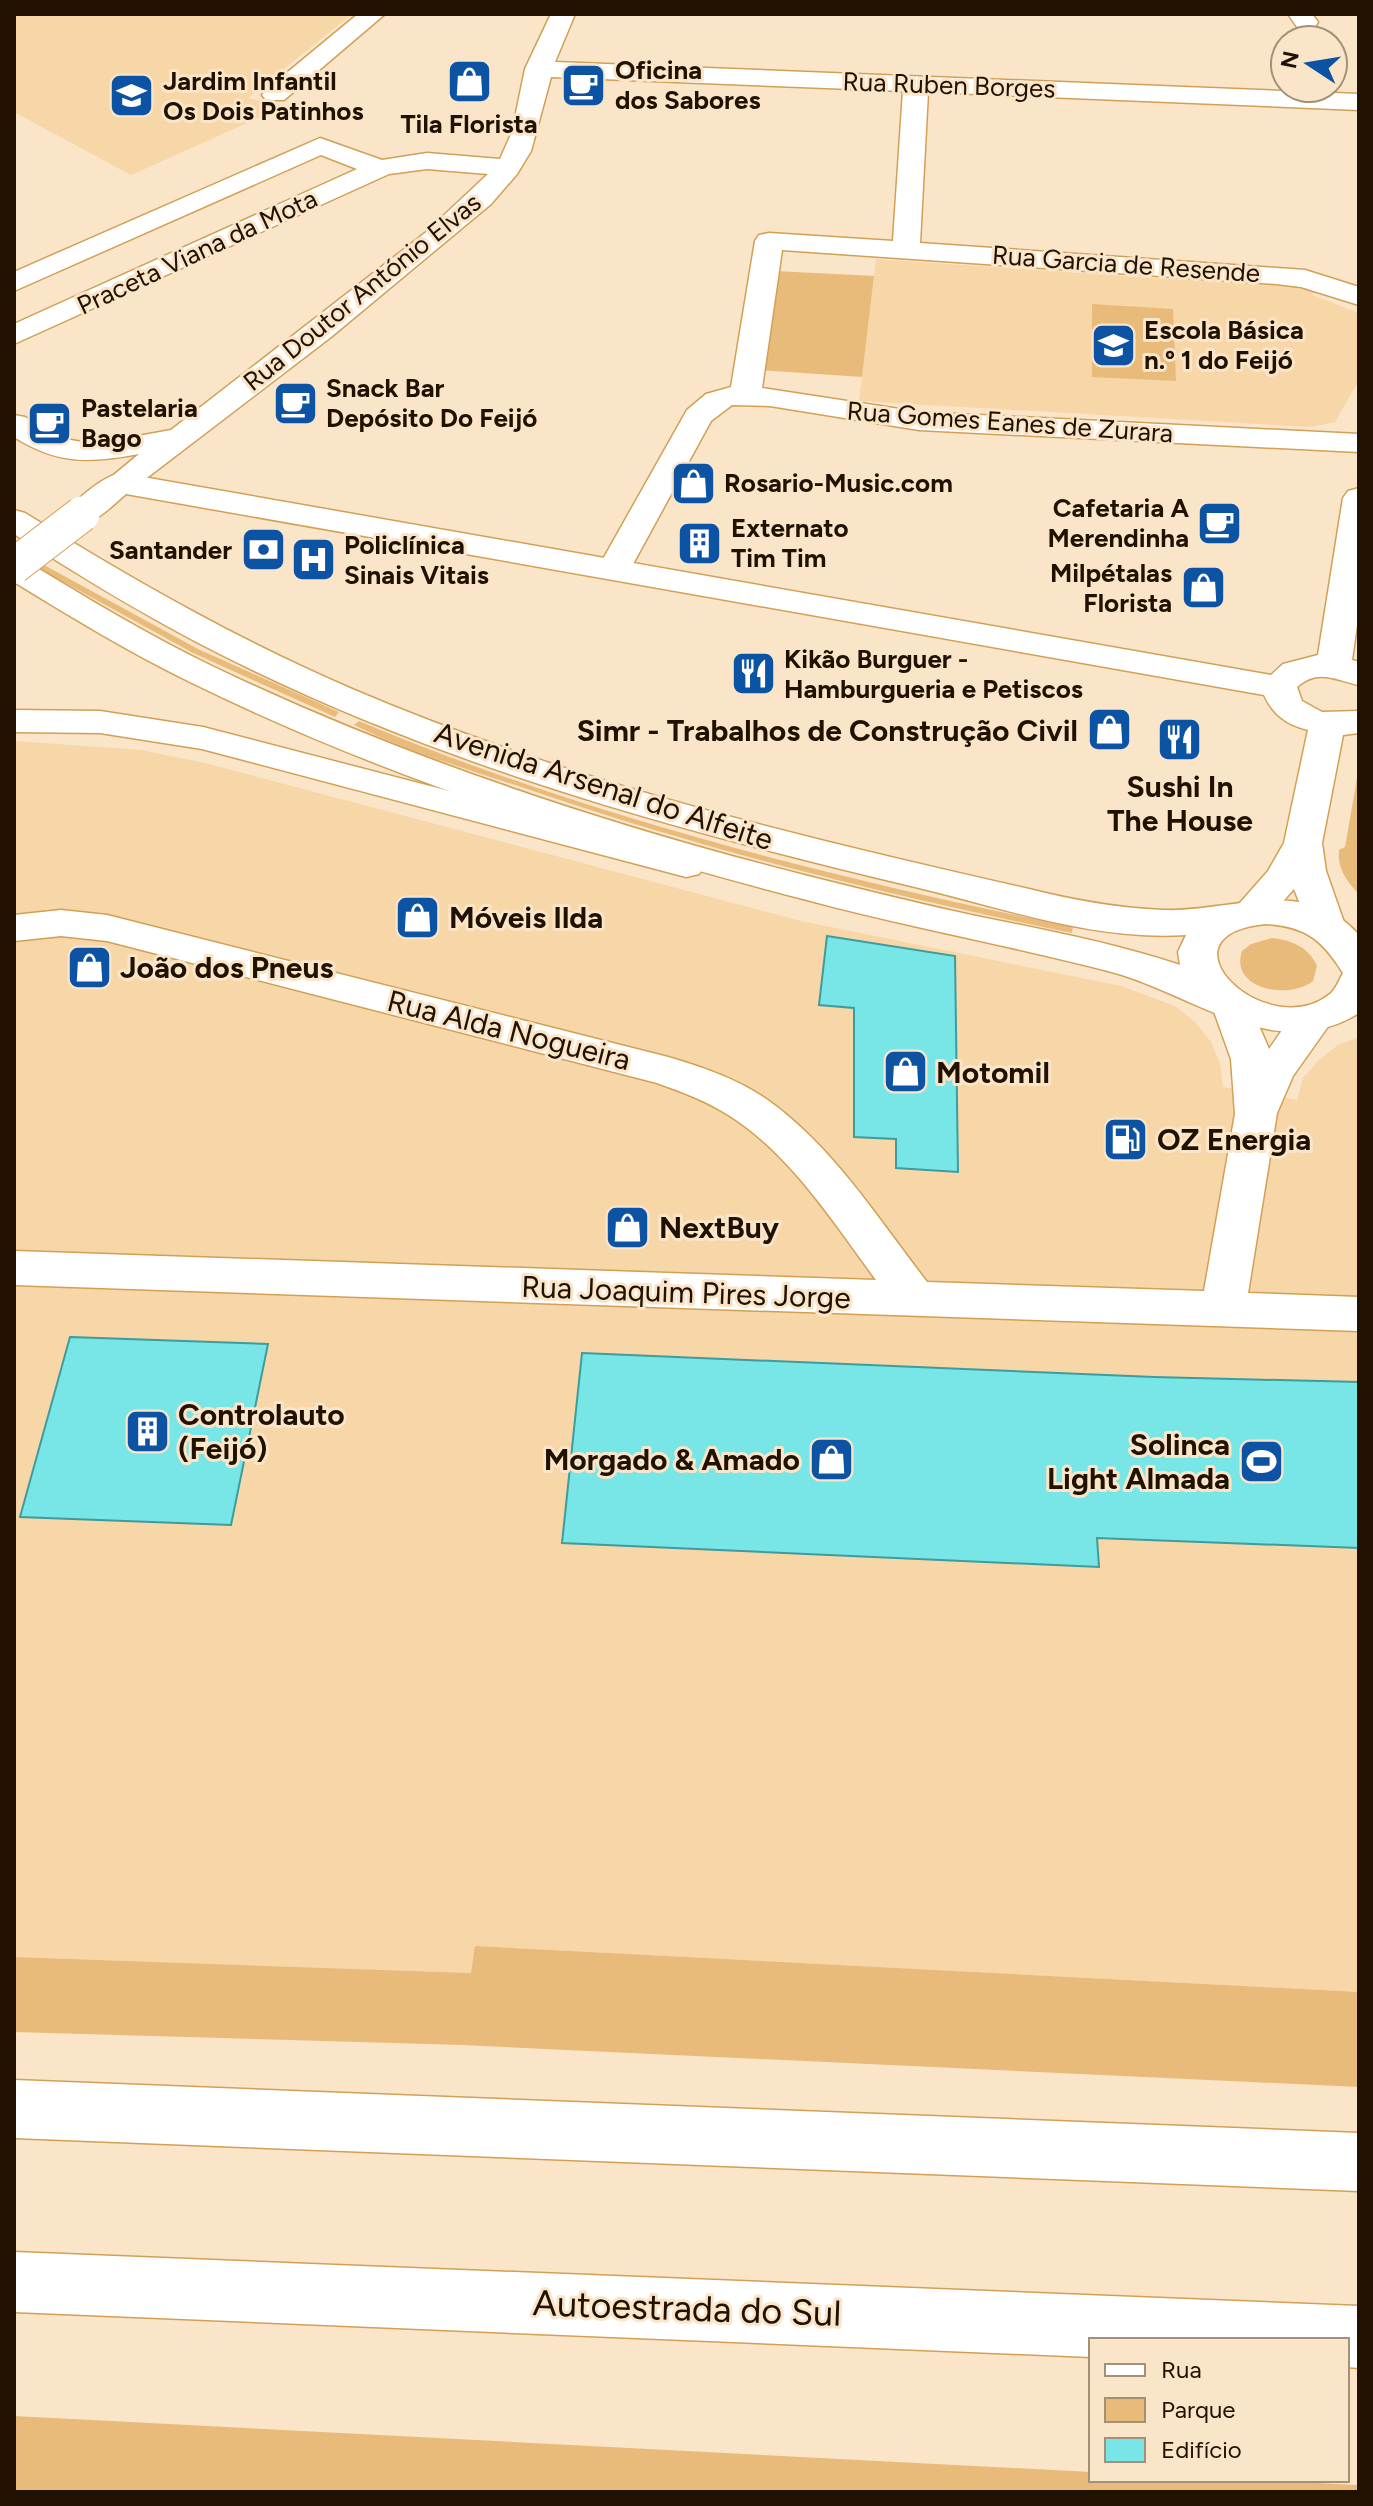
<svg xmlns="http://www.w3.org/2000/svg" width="1373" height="2506" font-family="Figtree,sans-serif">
	<rect width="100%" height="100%" fill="#fae5c9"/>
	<!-- built -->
	<g fill="#f7d6a7">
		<polygon points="22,14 352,14 248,98 285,106 131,175 14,112 14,17"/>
		<polygon points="876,259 1168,279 1269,282 1316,292 1312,295 1359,313 1359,380 1335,422 1310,427 859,401"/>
		<polygon points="14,741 141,750 205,763 801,921 1121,986 1175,1006 1195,1022 1211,1042 1220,1064 1223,1087 1297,1100 1303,1078 1320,1059 1338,1045 1359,1037 1359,1992 476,1946 472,1973 14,1957"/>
	</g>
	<!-- green -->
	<g fill="#e8bb7b">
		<polygon points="775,271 874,276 862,377 757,370"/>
		<polygon points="1092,304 1173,309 1176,381 1092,377"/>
		<polygon points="44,565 198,649 339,712 335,717 193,653 38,568"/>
		<path d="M359,721C588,817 830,877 1073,927L1072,933C892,896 716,853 542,794C480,773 413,754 354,725Z"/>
		<path d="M1359,767V894C1347,882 1337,868 1339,850L1345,847Z"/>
		<path d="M1272,938C1291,940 1309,947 1317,966L1313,981C1290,1000 1229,990 1242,951L1251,944Z"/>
		<polygon points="475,1946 1359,1992 1359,2087 462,2045 14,2032 14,1957 471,1973"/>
		<polygon points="14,2416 1091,2472 1091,2480 1254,2480 1359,2485 1359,2492 14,2492"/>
	</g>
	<!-- building -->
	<g fill="#78e6e7" stroke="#3d9c9d" stroke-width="2">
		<polygon points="827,936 955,956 958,1172 896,1168 896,1139 854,1137 854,1008 819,1005"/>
		<polygon points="70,1337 268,1344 231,1525 20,1517"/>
		<polygon points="582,1353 1154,1377 1359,1382 1359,1548 1097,1538 1099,1567 562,1543"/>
	</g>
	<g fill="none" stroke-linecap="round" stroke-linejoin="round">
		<defs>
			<g id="street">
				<polygon points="358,14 385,14 284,100 266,100 262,95 266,90"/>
				<path d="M551,14H575L555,62L1359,94V110L928,92L920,243L1305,270L1359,287V305L1301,287L1276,284L782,250L762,388L919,412L1359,434V452L919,430L770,406L732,405L711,421L627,575L615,578L603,575L598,568L687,410L706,394L731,387L755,241L759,235L769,233L893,241L903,91L551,77L531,151L517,174L491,204L331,337L131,490L120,493L109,490L104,483L139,454C89,463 59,465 14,437V415L25,417L59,438L94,444L171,430L425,233L488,174L427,169L389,174L14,344V324L357,169L321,155L14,291V272L320,138L382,160L427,153L500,159L512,132L525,69Z"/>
				<polygon points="1288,14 1312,14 1318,22 1315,27 1297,27"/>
				<path d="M61,910L107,915L668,1057C703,1067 740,1080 769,1101C834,1148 879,1220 927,1282L1204,1291L1235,1114L1231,1059L1212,1006L1218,996L1232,992L1246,996L1269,1049C1286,1026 1297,999 1328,1008L1334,1018L1293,1076L1277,1113L1248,1293L1359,1297V1331L14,1285V1251L876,1280C834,1223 791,1155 730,1116C707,1101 682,1092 657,1083L107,941L61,936L14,941V915Z"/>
			</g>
			<g id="secondary">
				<path d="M120,473L1271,675L1283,664L1318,655L1343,498L1348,491L1359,488V611L1352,660L1359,662V685C1335,680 1318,668 1297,687L1302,701L1322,712L1359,711V733L1343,735L1322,843L1326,871L1346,928L1341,937L1327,941L1313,937L1294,889C1276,908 1265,930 1236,922L1231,913L1268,871L1284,843L1308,730C1287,725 1273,715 1264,695L126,494C109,508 95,527 71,521L66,514C77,498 101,478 120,473Z"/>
				<polygon points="14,710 100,711 203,727 699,856 705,865 699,874 686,877 202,749 100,733 14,732"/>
			</g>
			<path id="primary" d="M14,510L25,513C131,579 238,640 352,689C569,782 799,837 1029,889C1073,900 1117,908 1163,910C1229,913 1305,874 1359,935V1013C1274,1066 1191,992 1108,971C1008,945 907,927 807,900C595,845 386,778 190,682C129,652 71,617 14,582V558L26,561C87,598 149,636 214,667C404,758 604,824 808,876C864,890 920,904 976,916C1045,930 1114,943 1180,965L1178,952L1186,935C1095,941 1003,908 915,887C675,830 435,764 214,651C145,616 80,576 14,534ZM1266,924C1307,927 1322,940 1343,973C1339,980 1336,989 1330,994C1267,1045 1151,935 1266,924Z"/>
			<g id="highway">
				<polygon points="14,2080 1359,2133 1359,2191 14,2138"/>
				<polygon points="14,2252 1359,2306 1359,2368 1347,2367 1347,2340 1091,2340 1091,2357 14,2312"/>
			</g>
		</defs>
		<!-- street casing -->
		<use href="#street" stroke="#d2a055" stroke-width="3"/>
		<!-- secondary casing -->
		<use href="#secondary" stroke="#d2a055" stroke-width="3"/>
		<!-- primary casing -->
		<use href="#primary" stroke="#d2a055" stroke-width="3"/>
		<!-- highway casing -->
		<use href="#highway" stroke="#d2a055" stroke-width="3"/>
		<!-- street -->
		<use href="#street" fill="#fff" fill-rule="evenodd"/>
		<!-- secondary -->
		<use href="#secondary" fill="#fff" fill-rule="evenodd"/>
		<!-- primary -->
		<use href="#primary" fill="#fff" fill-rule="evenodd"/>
		<!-- highway -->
		<use href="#highway" fill="#fff" fill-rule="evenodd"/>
		<defs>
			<polyline id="secondary-bridge" points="14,566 82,514"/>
		</defs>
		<!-- secondary-bridge casing -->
		<use href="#secondary-bridge" stroke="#d2a055" stroke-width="37" stroke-linecap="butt"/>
		<!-- secondary-bridge -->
		<use href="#secondary-bridge" stroke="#fff" stroke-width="35"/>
	</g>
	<!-- icons -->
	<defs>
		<symbol id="shop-square" viewBox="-11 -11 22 22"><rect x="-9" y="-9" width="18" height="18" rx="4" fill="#0c53a3" stroke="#fae5c9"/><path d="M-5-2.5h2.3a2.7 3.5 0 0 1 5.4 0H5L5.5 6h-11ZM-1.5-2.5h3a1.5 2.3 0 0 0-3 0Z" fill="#fff"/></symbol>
		<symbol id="cafe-square" viewBox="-11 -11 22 22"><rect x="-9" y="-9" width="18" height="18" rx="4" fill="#0c53a3" stroke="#fae5c9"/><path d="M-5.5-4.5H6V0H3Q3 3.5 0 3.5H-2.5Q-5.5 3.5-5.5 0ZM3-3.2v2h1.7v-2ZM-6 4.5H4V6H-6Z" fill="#fff"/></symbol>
		<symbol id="school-square" viewBox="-11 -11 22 22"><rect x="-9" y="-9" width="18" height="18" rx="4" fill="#0c53a3" stroke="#fae5c9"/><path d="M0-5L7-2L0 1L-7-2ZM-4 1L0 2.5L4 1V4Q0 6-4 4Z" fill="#fff"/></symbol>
		<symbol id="building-square" viewBox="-11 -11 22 22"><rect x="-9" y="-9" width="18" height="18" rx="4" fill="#0c53a3" stroke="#fae5c9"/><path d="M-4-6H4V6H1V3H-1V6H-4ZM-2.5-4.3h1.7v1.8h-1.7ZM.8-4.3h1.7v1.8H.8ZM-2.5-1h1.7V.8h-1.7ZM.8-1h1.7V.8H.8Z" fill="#fff"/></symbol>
		<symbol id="bank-square" viewBox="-11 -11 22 22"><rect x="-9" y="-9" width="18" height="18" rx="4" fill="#0c53a3" stroke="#fae5c9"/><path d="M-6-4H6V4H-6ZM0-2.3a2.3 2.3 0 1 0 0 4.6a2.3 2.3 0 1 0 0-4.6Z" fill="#fff"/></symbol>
		<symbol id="hospital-square" viewBox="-11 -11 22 22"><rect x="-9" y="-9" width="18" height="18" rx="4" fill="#0c53a3" stroke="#fae5c9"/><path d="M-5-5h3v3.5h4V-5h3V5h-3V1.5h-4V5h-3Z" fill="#fff"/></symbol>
		<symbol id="restaurant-square" viewBox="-11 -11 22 22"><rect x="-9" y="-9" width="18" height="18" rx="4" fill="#0c53a3" stroke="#fae5c9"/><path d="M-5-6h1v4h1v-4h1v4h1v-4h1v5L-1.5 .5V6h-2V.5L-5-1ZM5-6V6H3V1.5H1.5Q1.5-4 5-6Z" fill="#fff"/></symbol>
		<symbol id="fuel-square" viewBox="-11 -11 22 22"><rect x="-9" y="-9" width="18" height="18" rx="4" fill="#0c53a3" stroke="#fae5c9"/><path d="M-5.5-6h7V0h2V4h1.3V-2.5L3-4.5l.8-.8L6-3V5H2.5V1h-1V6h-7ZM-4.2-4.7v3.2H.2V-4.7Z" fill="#fff"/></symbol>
		<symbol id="stadium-square" viewBox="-11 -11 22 22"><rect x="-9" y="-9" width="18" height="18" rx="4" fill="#0c53a3" stroke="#fae5c9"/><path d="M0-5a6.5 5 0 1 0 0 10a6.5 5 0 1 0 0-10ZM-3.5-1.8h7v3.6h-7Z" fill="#fff"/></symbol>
	</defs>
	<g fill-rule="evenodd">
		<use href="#shop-square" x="444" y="56" width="51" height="51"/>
		<use href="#cafe-square" x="558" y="60" width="51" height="51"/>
		<use href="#school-square" x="106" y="70" width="51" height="51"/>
		<use href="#school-square" x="1088" y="320" width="51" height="51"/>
		<use href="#cafe-square" x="270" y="378" width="51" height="51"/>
		<use href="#cafe-square" x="24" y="398" width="51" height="51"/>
		<use href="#shop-square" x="668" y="458" width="51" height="51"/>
		<use href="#cafe-square" x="1194" y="498" width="51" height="51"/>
		<use href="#building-square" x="674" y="518" width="51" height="51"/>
		<use href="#bank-square" x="238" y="524" width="51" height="51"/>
		<use href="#hospital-square" x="288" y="534" width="51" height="51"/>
		<use href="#shop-square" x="1178" y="562" width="51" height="51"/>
		<use href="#restaurant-square" x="728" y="648" width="51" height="51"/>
		<use href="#shop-square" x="1084" y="704" width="51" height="51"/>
		<use href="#restaurant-square" x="1154" y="714" width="51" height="51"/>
		<use href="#shop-square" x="392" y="892" width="51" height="51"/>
		<use href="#shop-square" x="64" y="942" width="51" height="51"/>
		<use href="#shop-square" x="880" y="1046" width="51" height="51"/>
		<use href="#fuel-square" x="1100" y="1114" width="51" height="51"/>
		<use href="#shop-square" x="602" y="1202" width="51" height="51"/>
		<use href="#building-square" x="122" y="1406" width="51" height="51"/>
		<use href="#shop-square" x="806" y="1434" width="51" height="51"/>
		<use href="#stadium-square" x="1236" y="1436" width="51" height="51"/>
	</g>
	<g text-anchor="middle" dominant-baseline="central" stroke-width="6" stroke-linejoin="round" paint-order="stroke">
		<!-- far-poi labels -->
		<g font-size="26" font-weight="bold" fill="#201100" stroke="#fae5c9" text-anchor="start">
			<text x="615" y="70">Oficina<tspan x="615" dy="30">dos Sabores</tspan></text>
			<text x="163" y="81">Jardim Infantil<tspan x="163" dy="30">Os Dois Patinhos</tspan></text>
			<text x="469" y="124" text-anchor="middle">Tila Florista</text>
			<text x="1144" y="330">Escola Básica<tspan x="1144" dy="30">n.º 1 do Feijó</tspan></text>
			<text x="326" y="388">Snack Bar<tspan x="326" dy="30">Depósito Do Feijó</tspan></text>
			<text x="81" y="408">Pastelaria<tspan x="81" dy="30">Bago</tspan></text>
			<text x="724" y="483">Rosario-Music.com</text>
			<text x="1189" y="508" text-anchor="end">Cafetaria A<tspan x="1189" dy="30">Merendinha</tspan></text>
			<text x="731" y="528">Externato<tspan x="731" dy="30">Tim Tim</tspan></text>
			<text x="344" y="545">Policlínica<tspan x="344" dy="30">Sinais Vitais</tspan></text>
			<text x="232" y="550" text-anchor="end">Santander</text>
			<text x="1172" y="573" text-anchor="end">Milpétalas<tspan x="1172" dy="30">Florista</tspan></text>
			<text x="784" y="659">Kikão Burguer -<tspan x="784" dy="30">Hamburgueria e Petiscos</tspan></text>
		</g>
		<!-- far-street labels -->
		<g font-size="26" fill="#201100" stroke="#fae5c9">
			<text transform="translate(949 85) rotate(2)">Rua Ruben Borges</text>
			<text transform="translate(197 252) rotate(-25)">Praceta Viana da Mota</text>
			<text transform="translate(1126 264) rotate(4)">Rua Garcia de Resende</text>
			<text transform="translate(362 292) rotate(-39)">Rua Doutor António Elvas</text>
			<text transform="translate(1010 422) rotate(4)">Rua Gomes Eanes de Zurara</text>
		</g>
		<!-- poi labels -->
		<g font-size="30" font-weight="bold" fill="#201100" stroke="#fae5c9" text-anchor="start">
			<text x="1078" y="730" text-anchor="end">Simr - Trabalhos de Construção Civil</text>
			<text x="1180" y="786" text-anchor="middle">Sushi In<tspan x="1180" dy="34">The House</tspan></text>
			<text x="449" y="917">Móveis Ilda</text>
			<text x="120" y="967">João dos Pneus</text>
			<text x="936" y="1072">Motomil</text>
			<text x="1157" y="1139">OZ Energia</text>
			<text x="659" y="1227">NextBuy</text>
			<text x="178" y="1414">Controlauto<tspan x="178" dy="34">(Feijó)</tspan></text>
			<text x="1230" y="1444" text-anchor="end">Solinca<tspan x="1230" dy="34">Light Almada</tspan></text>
			<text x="800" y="1459" text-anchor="end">Morgado &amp; Amado</text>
		</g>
		<!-- street labels -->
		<g font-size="30" fill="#201100" stroke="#fae5c9">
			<text transform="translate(604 786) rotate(18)">Avenida Arsenal do Alfeite</text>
			<text transform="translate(509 1030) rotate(14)">Rua Alda Nogueira</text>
			<text transform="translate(686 1292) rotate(2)">Rua Joaquim Pires Jorge</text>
		</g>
		<!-- near-street labels -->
		<g font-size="36" fill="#201100" stroke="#fae5c9">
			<text transform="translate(687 2308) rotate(2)">Autoestrada do Sul</text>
		</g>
	</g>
	<!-- border -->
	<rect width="1373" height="2506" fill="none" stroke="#201100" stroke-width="32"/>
	<!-- legend -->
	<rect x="1089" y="2338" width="260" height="144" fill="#fae5c9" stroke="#a39079" stroke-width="2"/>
	<rect x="1105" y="2364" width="40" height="12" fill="#ffffff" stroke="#a39079" stroke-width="2"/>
	<text x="1161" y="2378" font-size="24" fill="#201100">Rua</text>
	<rect x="1105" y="2398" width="40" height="24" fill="#e8bb7b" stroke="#a39079" stroke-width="2"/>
	<text x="1161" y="2418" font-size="24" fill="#201100">Parque</text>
	<rect x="1105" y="2438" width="40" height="24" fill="#78e6e7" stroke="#a39079" stroke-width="2"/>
	<text x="1161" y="2458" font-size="24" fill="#201100">Edifício</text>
	<!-- north arrow -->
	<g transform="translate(1309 64) rotate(282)"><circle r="38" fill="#fae5c9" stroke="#a39079" stroke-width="2"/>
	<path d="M0-6L14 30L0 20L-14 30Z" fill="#0c53a3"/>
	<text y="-12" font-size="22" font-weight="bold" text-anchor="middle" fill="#201100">N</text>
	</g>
</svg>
